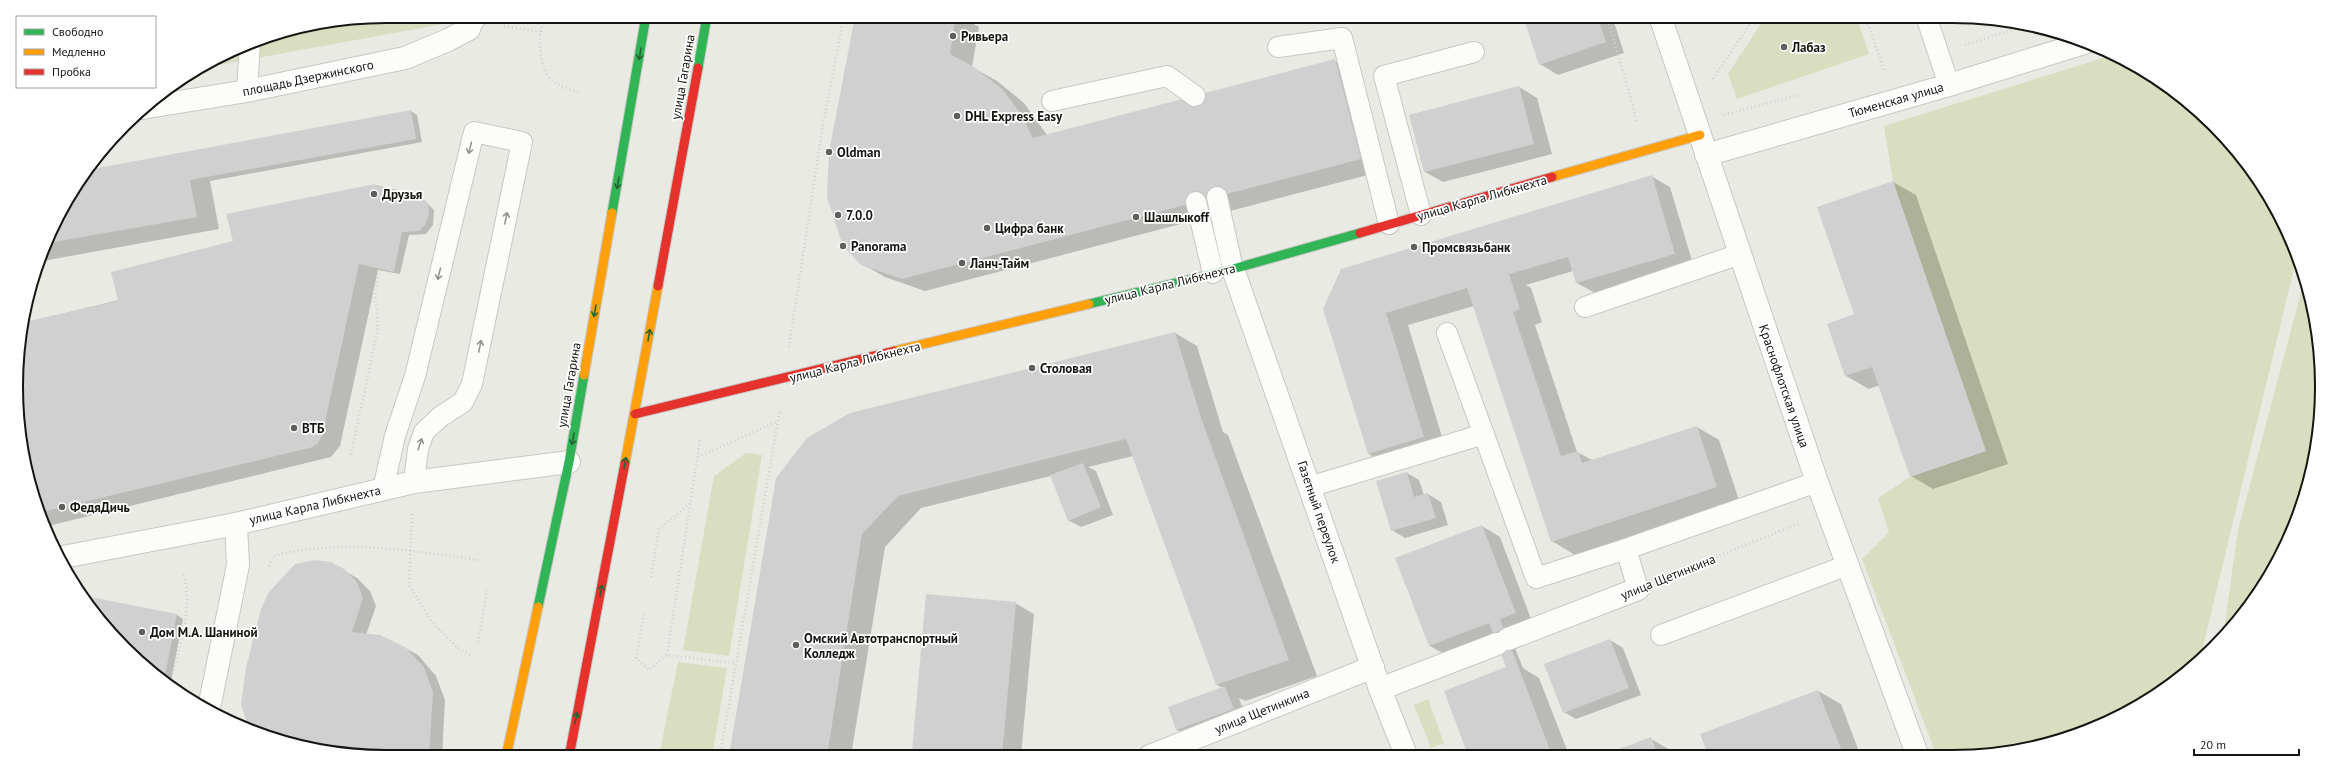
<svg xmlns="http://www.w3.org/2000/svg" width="2338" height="773" font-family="'PT Sans',sans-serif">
	<rect width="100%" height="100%" fill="#e9eae4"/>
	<!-- green -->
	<g fill="#d8debf">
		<polygon points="387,16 472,16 449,23 208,67 245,44 314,23"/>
		<polygon points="1766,16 1856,16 1869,54 1737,99 1728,74"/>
		<polygon points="2116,54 2177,92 2230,142 2272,201 2297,256 2200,659 2196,665 2093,729 2000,754 1936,754 1862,559 1889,532 1878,498 1910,477 1986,451 1893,181 1884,126"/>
		<polygon points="2305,277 2319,338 2321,410 2309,482 2272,572 2224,630 2238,530"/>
		<polygon points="746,453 762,455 729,656 683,650 714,476"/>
		<polygon points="678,662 727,668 712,756 659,756"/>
		<polygon points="1428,699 1444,743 1431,748 1414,705"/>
	</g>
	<!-- shadow -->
	<g fill="#0003">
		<polygon points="856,16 959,16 979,27 972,67 997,81 1024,103 1047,135 1335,61 1358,74 1383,171 925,291 885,277 862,264 842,242 828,197"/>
		<polygon points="1524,16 1612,16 1624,53 1558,75 1540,64"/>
		<polygon points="1519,87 1537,98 1552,154 1443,182 1425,172 1410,115"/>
		<polygon points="411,111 417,115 422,142 210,181 219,229 43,261 54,222 86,172"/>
		<polygon points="1651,176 1670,187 1693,264 1595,293 1577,283 1573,271 1526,285 1531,288 1542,322 1535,325 1577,452 1594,461 1697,427 1719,440 1739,500 1575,555 1552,541 1474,306 1408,325 1446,450 1391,467 1369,454 1324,309"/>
		<polygon points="1893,182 1916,195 2008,464 1933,489 1911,476 1880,385 1869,389 1846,376 1828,324 1855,315"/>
		<polygon points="375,185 415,194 422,198 434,210 433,225 426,234 409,235 400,274 378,270 340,446 331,457 48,526 29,482 17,411 19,338 24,323 119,300 234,242"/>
		<polygon points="1175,333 1197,346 1223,432 1228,435 1317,676 1245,701 1239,698 1246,717 1190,737 1177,730 1169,708 1223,688 1217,685 1133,456 1088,467 1096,471 1113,515 1081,527 1068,520 1051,476 921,508 885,547 851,756 730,756 777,479"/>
		<polygon points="1407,473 1419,480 1424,495 1428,494 1441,502 1448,525 1405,538 1392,530"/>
		<polygon points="1482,526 1500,537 1533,624 1509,633 1523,668 1539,678 1569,755 1470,755 1509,668 1496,638 1448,656 1430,646"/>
		<polygon points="343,570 357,578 370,591 376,606 366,635 405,648 418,655 436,676 445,700 442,757 386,757 291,744 249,726 242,704 254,633 266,601"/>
		<polygon points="81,596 177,615 183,619 170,686 125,649"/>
		<polygon points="1015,603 1034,614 1021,756 922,756 913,751"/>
		<polygon points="1610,640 1623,648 1641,695 1576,719 1564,712"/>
		<polygon points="1818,691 1841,704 1860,754 1709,754 1701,735"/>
		<polygon points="1651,739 1674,752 1675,754 1608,755"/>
	</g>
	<!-- building -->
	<g fill="#d0d0d0">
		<polygon points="855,16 956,16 950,54 974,67 1002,89 1021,114 1033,138 1335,59 1361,159 902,279 861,265 843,246 827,197 829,152"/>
		<polygon points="1523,16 1597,16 1606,42 1539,65"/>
		<polygon points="1519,86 1534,144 1424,172 1409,115"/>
		<polygon points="411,110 416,139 190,180 197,217 48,243 54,222 87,170"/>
		<polygon points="1652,175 1675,254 1576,283 1568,257 1509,274 1520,309 1513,312 1561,456 1578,451 1582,463 1697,426 1717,487 1551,542 1467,288 1386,313 1424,437 1368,454 1323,309 1341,269"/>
		<polygon points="1893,181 1986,451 1910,477 1872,367 1845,376 1827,324 1854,314 1817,207"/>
		<polygon points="375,184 376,186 420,196 428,205 429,214 425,225 419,231 402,232 394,272 359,264 322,436 318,443 313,447 42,512 29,482 17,411 19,338 24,322 118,301 111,272 233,241 226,214"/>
		<polygon points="1175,332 1201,418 1289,660 1216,685 1126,439 898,496 862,534 827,756 729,756 776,478 807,438 850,413"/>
		<polygon points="1083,463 1101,507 1068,521 1050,475"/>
		<polygon points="1407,472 1414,497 1428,493 1436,518 1391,531 1376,481"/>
		<polygon points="1482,525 1516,613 1500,619 1552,755 1468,755 1444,691 1506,667 1489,623 1429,646 1395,558"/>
		<polygon points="315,560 331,562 344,569 357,582 363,598 352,632 380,635 405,647 424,667 433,692 429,757 386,757 291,744 248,725 241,704 246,668 261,609 269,592 295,564"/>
		<polygon points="926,594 1016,602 1002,756 960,756 912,751"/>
		<polygon points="80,595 177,614 164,681 125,649"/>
		<polygon points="1610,639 1629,688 1563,713 1544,664"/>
		<polygon points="1225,686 1234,709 1176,730 1168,707"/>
		<polygon points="1818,690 1843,754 1708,754 1700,734"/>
		<polygon points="1651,737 1658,755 1606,755 1606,754"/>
	</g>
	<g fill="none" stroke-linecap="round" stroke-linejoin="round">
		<defs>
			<g id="lane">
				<polyline points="1926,16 1949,85"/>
				<polyline points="469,29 477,16"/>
				<polyline points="1278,47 1342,38 1389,224"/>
				<polyline points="247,91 250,43"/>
				<polyline points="1052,101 1167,76 1195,96"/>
				<polyline points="1217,197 1233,269"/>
				<polyline points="1196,202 1213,273"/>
				<polyline points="1421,215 1384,76 1474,52"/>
				<polyline points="1585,307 1740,254"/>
				<polyline points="1447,333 1536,578 1626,549 1817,482"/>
				<polyline points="1309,487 1484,434"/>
				<polyline points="383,489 395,436 415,376 474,132 522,142 472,384 463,402 440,417 424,432 418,449 414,482"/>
				<polyline points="1626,549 1638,589"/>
				<polyline points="1661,635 1848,565"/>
			</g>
			<g id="street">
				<polyline points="1660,16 1817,482 1917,754"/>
				<polyline points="142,108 247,91 405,58 448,40 469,29"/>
				<polyline points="1706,155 1949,85 2084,43"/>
				<polyline points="1233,269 1380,689 1406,755"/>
				<polyline points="63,557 236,524 414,482 569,462"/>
				<polyline points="1508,639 1638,589"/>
				<polyline points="1380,689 1497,644"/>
				<polyline points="209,708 238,565 236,524"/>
				<polyline points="1150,756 1373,667"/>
			</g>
			<g id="fast">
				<polyline points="698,68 707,16"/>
				<polyline points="612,213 646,16"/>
				<polyline points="1089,304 1233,269 1360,233"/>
				<polyline points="538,607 569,462 584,375"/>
			</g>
			<g id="slow">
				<polyline points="1552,177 1700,135"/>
				<polyline points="894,351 1089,304"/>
				<polyline points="584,375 612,213"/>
				<polyline points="625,463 658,286"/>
				<polyline points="506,757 538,607"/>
			</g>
			<g id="jam">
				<polyline points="1360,233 1552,177"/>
				<polyline points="658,286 698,68"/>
				<polyline points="635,414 894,351"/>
				<polyline points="569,757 625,463"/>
			</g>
		</defs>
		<!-- lane casing -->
		<use href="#lane" stroke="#c7c8c3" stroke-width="22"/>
		<!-- street casing -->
		<use href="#street" stroke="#c7c8c3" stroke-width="24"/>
		<!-- fast casing -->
		<use href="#fast" stroke="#c7c8c3" stroke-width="11"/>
		<!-- slow casing -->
		<use href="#slow" stroke="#c7c8c3" stroke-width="11"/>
		<!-- jam casing -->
		<use href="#jam" stroke="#c7c8c3" stroke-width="11"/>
		<!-- path -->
		<g stroke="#d0d1cf" stroke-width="2.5" stroke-dasharray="1 3" stroke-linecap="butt">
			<path d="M547,16C536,30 538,68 552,80C559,86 569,89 578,92"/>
			<polyline points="1607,16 1637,121"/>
			<polyline points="1865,16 1885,72"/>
			<polyline points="504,26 541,32"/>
			<polyline points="1965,45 2024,26"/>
			<polyline points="1713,79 1755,16"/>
			<polyline points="1724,115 1798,95"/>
			<polyline points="789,347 823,124 844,16"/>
			<polyline points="351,455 378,328 375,293 390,212"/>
			<polyline points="698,457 778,421"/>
			<polyline points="412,514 409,585 432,622 458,648 472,656"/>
			<path d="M269,566L273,556C340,538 412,551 479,560"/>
			<polyline points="651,577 659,529 691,503"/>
			<polyline points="1664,578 1800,523"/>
			<polyline points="644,614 636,658 649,670 667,655 735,663"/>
			<polyline points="478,642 487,590"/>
			<polyline points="667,655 700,440"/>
			<path d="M170,686C177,652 195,607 183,574"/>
			<polyline points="720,756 780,409"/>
		</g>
		<!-- lane -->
		<use href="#lane" stroke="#fcfcfb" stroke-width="20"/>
		<!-- street -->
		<use href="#street" stroke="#fcfcfb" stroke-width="22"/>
		<!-- fast -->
		<use href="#fast" stroke="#30b455" stroke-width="9"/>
		<!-- slow -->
		<use href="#slow" stroke="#ff9f0a" stroke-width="9"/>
		<!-- jam -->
		<use href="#jam" stroke="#e5322d" stroke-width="9"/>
	</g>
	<!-- one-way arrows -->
	<defs><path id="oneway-shaft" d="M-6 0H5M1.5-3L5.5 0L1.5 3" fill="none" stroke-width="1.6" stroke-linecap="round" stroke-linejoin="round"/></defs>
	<g stroke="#226533">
		<use href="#oneway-shaft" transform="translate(640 54) rotate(99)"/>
		<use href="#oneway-shaft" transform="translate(618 183) rotate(100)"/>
		<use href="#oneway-shaft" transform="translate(595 311) rotate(100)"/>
		<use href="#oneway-shaft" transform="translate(649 335) rotate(-80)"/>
		<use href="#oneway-shaft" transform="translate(573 439) rotate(100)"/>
		<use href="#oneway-shaft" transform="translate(625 463) rotate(-79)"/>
		<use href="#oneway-shaft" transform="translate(601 591) rotate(-79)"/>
		<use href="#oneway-shaft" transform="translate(576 718) rotate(-79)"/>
	</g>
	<g stroke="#949492">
		<use href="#oneway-shaft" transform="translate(470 148) rotate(104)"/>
		<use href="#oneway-shaft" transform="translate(506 218) rotate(-78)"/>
		<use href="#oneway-shaft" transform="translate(439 274) rotate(104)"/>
		<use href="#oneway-shaft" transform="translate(480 346) rotate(-78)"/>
		<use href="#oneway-shaft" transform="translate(420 444) rotate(-71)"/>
	</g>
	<!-- markers -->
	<g fill="#5f605b" stroke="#fff" stroke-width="1.5">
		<circle cx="953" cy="36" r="4"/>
		<circle cx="1784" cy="47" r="4"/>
		<circle cx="957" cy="116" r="4"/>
		<circle cx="829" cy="152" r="4"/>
		<circle cx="374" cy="194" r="4"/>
		<circle cx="838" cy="215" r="4"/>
		<circle cx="1136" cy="217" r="4"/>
		<circle cx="987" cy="228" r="4"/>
		<circle cx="843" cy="246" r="4"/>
		<circle cx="1414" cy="247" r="4"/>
		<circle cx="962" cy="263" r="4"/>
		<circle cx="1032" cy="368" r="4"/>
		<circle cx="294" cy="428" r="4"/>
		<circle cx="62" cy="507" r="4"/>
		<circle cx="142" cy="632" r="4"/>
		<circle cx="796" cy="645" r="4"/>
	</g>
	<g text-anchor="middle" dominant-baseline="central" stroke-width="3.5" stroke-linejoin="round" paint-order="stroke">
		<!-- poi labels -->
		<g font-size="13" font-weight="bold" fill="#151611" stroke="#fff" text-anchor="start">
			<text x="961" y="36">Ривьера</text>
			<text x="1792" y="47">Лабаз</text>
			<text x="965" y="116">DHL Express Easy</text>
			<text x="837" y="152">Oldman</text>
			<text x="382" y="194">Друзья</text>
			<text x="846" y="215">7.0.0</text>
			<text x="1144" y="217">Шашлыкoff</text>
			<text x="995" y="228">Цифра банк</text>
			<text x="851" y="246">Panorama</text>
			<text x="1422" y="247">Промсвязьбанк</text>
			<text x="970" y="263">Ланч-Тайм</text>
			<text x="1040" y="368">Столовая</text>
			<text x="302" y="428">ВТБ</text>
			<text x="70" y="507">ФедяДичь</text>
			<text x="150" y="632">Дом М.А. Шаниной</text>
			<text x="804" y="638">Омский Автотранспортный<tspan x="804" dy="15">Колледж</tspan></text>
		</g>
		<!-- street labels -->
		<g font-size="13" fill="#151611" stroke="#fff">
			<text transform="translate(683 77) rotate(-80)">улица Гагарина</text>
			<text transform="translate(308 78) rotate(-12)">площадь Дзержинского</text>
			<text transform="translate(1896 100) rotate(-16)">Тюменская улица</text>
			<text transform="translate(1482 198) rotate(-16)">улица Карла Либкнехта</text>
			<text transform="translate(1170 284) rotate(-14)">улица Карла Либкнехта</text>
			<text transform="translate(855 362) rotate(-14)">улица Карла Либкнехта</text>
			<text transform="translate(569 385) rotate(-80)">улица Гагарина</text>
			<text transform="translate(1784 386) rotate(71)">Краснофлотская улица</text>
			<text transform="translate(315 505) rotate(-13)">улица Карла Либкнехта</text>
			<text transform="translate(1319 512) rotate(71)">Газетный переулок</text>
			<text transform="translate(1668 577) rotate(-22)">улица Щетинкина</text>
			<text transform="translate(1262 711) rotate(-22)">улица Щетинкина</text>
		</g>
	</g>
	<!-- crop -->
	<path d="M0 0H2338V773H0ZM386 23H1952A363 363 0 0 1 2315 386V387A363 363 0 0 1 1952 750H386A363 363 0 0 1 23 387V386A363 363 0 0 1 386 23Z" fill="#fff" fill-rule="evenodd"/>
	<path fill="none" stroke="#151611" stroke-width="2" d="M386 23H1952A363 363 0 0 1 2315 386V387A363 363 0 0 1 1952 750H386A363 363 0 0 1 23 387V386A363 363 0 0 1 386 23Z"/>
	<!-- legend -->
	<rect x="16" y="16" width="140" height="72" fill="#ffffff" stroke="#a1a2a0"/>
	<rect x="24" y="29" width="20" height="6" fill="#30b455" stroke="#a1a2a0"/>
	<text x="52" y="36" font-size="12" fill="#151611">Свободно</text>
	<rect x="24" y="49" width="20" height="6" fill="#ff9f0a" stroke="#a1a2a0"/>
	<text x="52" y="56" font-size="12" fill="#151611">Медленно</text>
	<rect x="24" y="69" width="20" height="6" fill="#e5322d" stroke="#a1a2a0"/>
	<text x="52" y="76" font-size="12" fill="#151611">Пробка</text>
	<!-- scale -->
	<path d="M2194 749v6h105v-6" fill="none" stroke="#151611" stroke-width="2"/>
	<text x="2200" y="749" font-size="12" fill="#151611" stroke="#ffffff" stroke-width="3" paint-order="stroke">20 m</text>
</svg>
